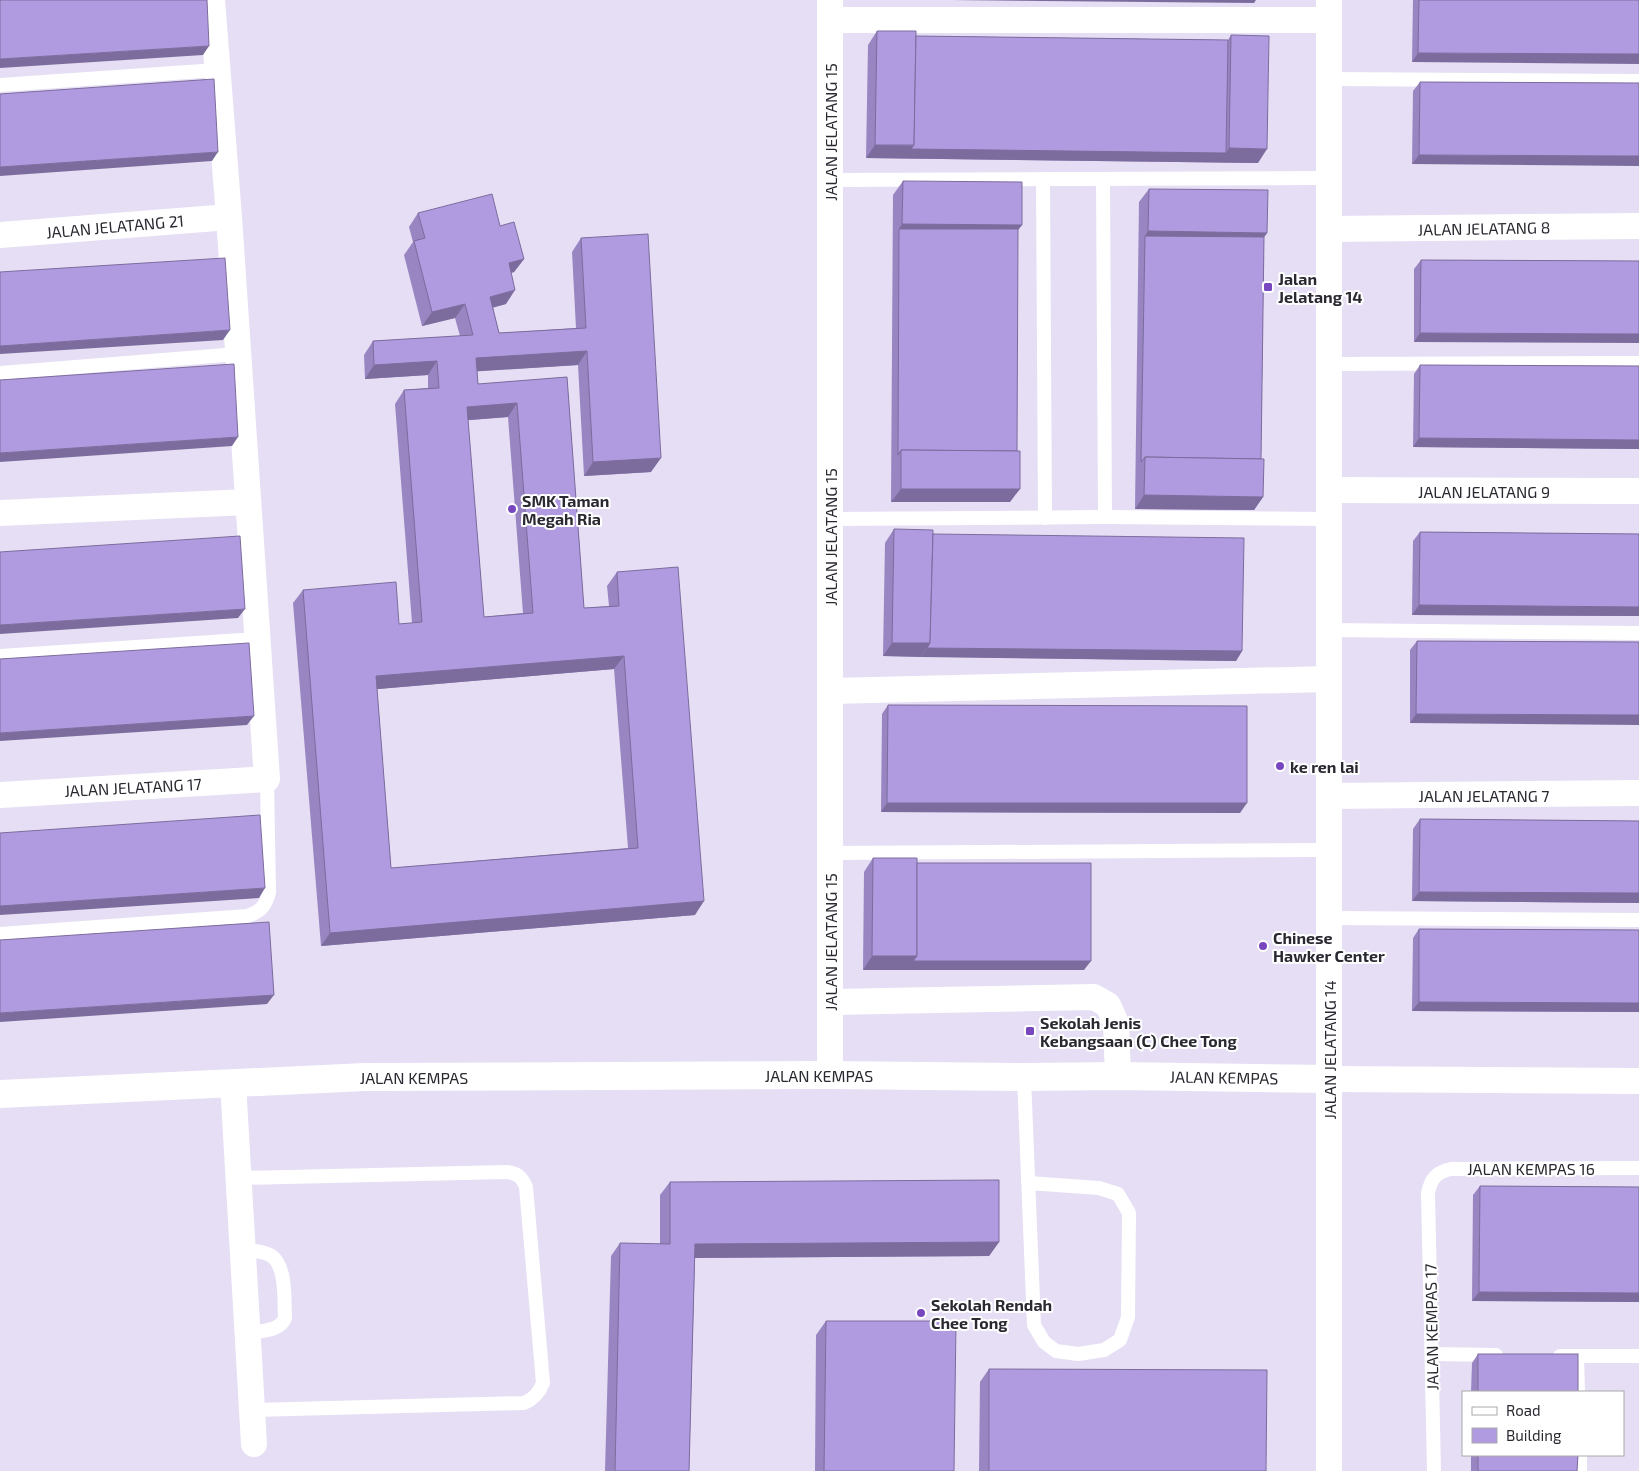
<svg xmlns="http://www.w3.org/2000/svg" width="1639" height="1471" font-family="'Exo 2',sans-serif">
	<rect width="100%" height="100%" fill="#e5def4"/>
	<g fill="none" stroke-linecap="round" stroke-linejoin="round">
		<!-- lane -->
		<g stroke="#fff" stroke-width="14">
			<polyline points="1329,79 1639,81"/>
			<polyline points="0,85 217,70"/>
			<polyline points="1043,179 1045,518"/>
			<polyline points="1103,179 1105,517"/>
			<polyline points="830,180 1329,178"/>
			<polyline points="1329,364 1639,363"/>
			<polyline points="0,373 238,354"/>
			<polyline points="830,519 1105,517 1329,519"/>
			<polyline points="1329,630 1639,633"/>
			<polyline points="0,656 257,639"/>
			<polyline points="830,853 1329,850"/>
			<polyline points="1329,918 1639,920"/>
			<path d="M0,934L247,916C260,912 266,906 269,892L267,779"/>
			<polyline points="1024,1077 1034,1325 1044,1342 1056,1351 1078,1354 1104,1350 1120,1340 1128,1317 1129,1213 1118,1194 1099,1188 1028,1183"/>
			<path d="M239,1178L507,1172C517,1173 522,1177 526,1187L543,1383C539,1393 534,1399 524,1403L252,1410"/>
			<path d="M243,1249C251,1251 263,1251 270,1255C287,1264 284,1301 285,1318C281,1331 260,1331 248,1333"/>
			<polyline points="1432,1354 1496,1355"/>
			<polyline points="1560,1356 1639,1356"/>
			<polyline points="1577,1356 1578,1392"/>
			<polyline points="1580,1455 1580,1471"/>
			<path d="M1434,1471L1428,1193C1431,1178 1437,1172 1451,1169L1639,1168"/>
		</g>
		<!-- street -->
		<g stroke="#fff" stroke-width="26">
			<polyline points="830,0 830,1075"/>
			<polyline points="830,20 1329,20"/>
			<polyline points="1329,229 1639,226"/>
			<polyline points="0,235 229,217"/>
			<polyline points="1329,490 1639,491"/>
			<polyline points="0,513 248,502"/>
			<polyline points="830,691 1329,679"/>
			<polyline points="0,795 267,779 229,217 212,0"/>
			<polyline points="1329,796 1639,793"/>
			<polyline points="830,1002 1094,997 1108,1005 1116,1023 1118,1076"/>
			<polyline points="1330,1079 1639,1081"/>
			<polyline points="233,1083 254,1444"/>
			<polyline points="1329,1471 1329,0"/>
		</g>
		<!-- secondary -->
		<polyline stroke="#fff" stroke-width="28" points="0,1094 365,1077 830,1075 1024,1077 1118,1076 1330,1079"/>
	</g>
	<!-- wall -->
	<g fill="#9885c1" fill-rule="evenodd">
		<polygon points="1413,0 1639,0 1412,62"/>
		<polygon points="877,31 916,36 1228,40 1231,35 1258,163 866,158 868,45"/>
		<polygon points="1420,82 1639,83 1412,164 1413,91"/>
		<polygon points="903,181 1022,225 1018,229 1010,502 891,502 893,195"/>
		<polygon points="1149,189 1267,233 1264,237 1261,459 1263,497 1254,510 1135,509 1139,202"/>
		<path d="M418,213L500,226L524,259L514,272L511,273L506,304L493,307L499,333L576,328L572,252L581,238L651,472L584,476L578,365L477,371L478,384L567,377L584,608L609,606L607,586L617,572L695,915L321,946L293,603L303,590L399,624L412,623L395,404L404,390L428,388V375L365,379L364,355L373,341L460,336L455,318L422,326L404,255L413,242L409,227ZM508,417L523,613L484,617L468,420ZM614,669L628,848L391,868L377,689Z"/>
		<polygon points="1421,260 1639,261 1414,342 1414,269"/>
		<polygon points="1420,365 1639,366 1639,449 1413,447 1414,374"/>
		<polygon points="894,529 933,534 1242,651 1236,661 883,656 885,543"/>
		<polygon points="1420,532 1639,534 1639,616 1412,615 1413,541"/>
		<polygon points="1417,641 1639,642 1410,723 1410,650"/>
		<polygon points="888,705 1240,813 881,812 882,714"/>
		<polygon points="1420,819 1639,821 1639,903 1412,901 1413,829"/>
		<polygon points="873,858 917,863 1084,970 863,970 864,872"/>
		<polygon points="1419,929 1639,930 1639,1012 1412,1011 1413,938"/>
		<polygon points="670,1182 999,1242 989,1256 695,1258 689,1471 605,1471 611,1256 620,1243 660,1244 660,1195"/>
		<polygon points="1480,1186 1639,1187 1639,1302 1472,1301 1473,1195"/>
		<polygon points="826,1321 954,1471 815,1471 816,1335"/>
		<polygon points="1478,1354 1578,1392 1471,1392 1472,1363"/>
		<polygon points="989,1369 1266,1471 979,1471 980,1382"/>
		<polygon points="1471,1455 1578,1455 1577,1471 1471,1471"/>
	</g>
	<!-- shaded-wall -->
	<g fill="#7c6c9d">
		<polygon points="951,0 1256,0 1254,3"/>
		<polygon points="209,46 203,55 0,68 0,59"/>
		<polygon points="1418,53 1639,54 1639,64 1412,62"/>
		<polygon points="875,145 1226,153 1229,148 1267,149 1258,163 866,158"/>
		<polygon points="218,152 212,161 0,176 0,167"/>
		<polygon points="1419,155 1639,156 1639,166 1412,164"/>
		<polygon points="902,224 1022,225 1012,238 899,229"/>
		<polygon points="1148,231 1267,233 1258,246 1145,236"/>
		<polygon points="524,259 514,272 499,276 509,263"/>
		<polygon points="515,290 506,304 481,311 490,297"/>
		<polygon points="465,304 455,318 422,326 432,312"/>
		<polygon points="230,330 223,340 0,354 0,346"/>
		<polygon points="1420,333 1639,334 1639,343 1414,342"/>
		<polygon points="587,351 578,365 467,372 476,358"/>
		<polygon points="437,361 428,375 365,379 374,365"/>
		<polygon points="517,403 508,417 458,421 467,407"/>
		<polygon points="238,437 232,446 0,462 0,453"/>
		<polygon points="1419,438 1639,440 1639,449 1413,447"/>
		<polygon points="661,458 651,472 584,476 593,462"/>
		<polygon points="901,489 1020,489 1010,502 891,502"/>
		<polygon points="1144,495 1263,497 1254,510 1135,509"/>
		<polygon points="1419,605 1639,607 1639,616 1412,615"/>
		<polygon points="245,609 238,618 0,634 0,625"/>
		<polygon points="892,643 930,643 921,657 883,656"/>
		<polygon points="927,648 1242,651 1236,661 921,657"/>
		<polygon points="624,656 614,669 367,690 376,676"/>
		<polygon points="1416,714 1639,715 1639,725 1410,723"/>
		<polygon points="254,716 247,725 0,741 0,733"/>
		<polygon points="887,803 1247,803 1240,813 881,812"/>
		<polygon points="265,888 259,898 0,915 0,906"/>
		<polygon points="1419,892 1639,893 1639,903 1412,901"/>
		<polygon points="704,901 695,915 321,946 330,933"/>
		<polygon points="872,956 917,956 1091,961 1084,970 863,970"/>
		<polygon points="274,995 267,1004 0,1022 0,1013"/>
		<polygon points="1419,1002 1639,1003 1639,1012 1412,1011"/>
		<polygon points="999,1242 989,1256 685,1258 695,1244"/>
		<polygon points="1479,1292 1639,1293 1639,1302 1472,1301"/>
	</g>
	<!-- building -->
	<g fill="#b19be0" stroke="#7c6c9d" fill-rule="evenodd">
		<polygon points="0,0 207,0 209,46 0,59"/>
		<polygon points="1419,0 1639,0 1639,54 1418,53"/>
		<polygon points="877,31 916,31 914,145 875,145"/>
		<polygon points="1231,35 1269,36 1267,149 1229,148"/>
		<polygon points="916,36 1228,40 1226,153 911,149 914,145"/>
		<polygon points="214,79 218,152 0,167 0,94"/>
		<polygon points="1420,82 1639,83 1639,156 1419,155"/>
		<polygon points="903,181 1022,182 1022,225 902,224"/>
		<polygon points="1149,189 1268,190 1267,233 1148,231"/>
		<path d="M492,194L500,226L514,222L524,259L509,263L515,290L490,297L499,333L586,328L581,238L648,234L661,458L593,462L587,351L476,358L478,384L567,377L584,608L619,606L617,572L678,567L704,901L330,933L303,590L396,582L399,624L422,622L404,390L439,388L437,361L374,365L373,341L473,335L465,304L432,312L414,241L425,238L418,213ZM517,403L533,613L484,617L467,407ZM624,656L638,848L391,868L376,676Z"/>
		<polygon points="899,229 1018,229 1017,451 901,450 898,455"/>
		<polygon points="1145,236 1264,237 1261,459 1145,457 1141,462"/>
		<polygon points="225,258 230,330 0,346 0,272"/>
		<polygon points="1421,260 1639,261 1639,334 1420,333"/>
		<polygon points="234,364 238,437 0,453 0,380"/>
		<polygon points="1420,365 1639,366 1639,440 1419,438"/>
		<polygon points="901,450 1020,451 1020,489 901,489"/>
		<polygon points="1145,457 1264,459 1263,497 1144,495"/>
		<polygon points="894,529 933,530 930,643 892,643"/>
		<polygon points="1420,532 1639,534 1639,607 1419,605"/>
		<polygon points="933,534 1244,538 1242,651 927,648 930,643"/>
		<polygon points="240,536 245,609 0,625 0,552"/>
		<polygon points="1417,641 1639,642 1639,715 1416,714"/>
		<polygon points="249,643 254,716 0,733 0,659"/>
		<polygon points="888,705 1247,706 1247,803 887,803"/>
		<polygon points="260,815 265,888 0,906 0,833"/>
		<polygon points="1420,819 1639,821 1639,893 1419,892"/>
		<polygon points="873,858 917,858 917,956 872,956"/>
		<polygon points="917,863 1091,863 1091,961 913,961 917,956"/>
		<polygon points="269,922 274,995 0,1013 0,940"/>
		<polygon points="1419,929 1639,930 1639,1003 1419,1002"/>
		<polygon points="999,1180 999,1242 695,1244 689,1471 615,1471 620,1243 670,1244 670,1182"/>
		<polygon points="1480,1186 1639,1187 1639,1293 1479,1292"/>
		<polygon points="826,1321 956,1321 954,1471 824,1471"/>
		<rect x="1478" y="1354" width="100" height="38"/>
		<polygon points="989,1369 1267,1370 1266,1471 989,1471"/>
		<polygon points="1478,1455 1578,1455 1577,1471 1478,1471"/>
	</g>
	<!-- markers -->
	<g fill="#7847bf" stroke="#fff" stroke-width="2">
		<rect x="1263" y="282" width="10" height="10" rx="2.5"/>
		<circle cx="512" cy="509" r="5"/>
		<circle cx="1280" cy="766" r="5"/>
		<circle cx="1263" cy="946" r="5"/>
		<rect x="1025" y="1026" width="10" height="10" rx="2.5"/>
		<circle cx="921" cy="1313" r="5"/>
	</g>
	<g text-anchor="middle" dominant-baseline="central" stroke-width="4" stroke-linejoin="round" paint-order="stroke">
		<!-- street labels -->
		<g font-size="16" fill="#2a2830" stroke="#fff">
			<text transform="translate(830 132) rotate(-90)">JALAN JELATANG 15</text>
			<text transform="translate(115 226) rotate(-5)">JALAN JELATANG 21</text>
			<text transform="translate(1484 228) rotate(-1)">JALAN JELATANG 8</text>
			<text x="1484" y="491">JALAN JELATANG 9</text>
			<text transform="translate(830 537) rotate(-90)">JALAN JELATANG 15</text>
			<text transform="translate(133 787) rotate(-3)">JALAN JELATANG 17</text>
			<text x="1484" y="795">JALAN JELATANG 7</text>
			<text transform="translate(830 942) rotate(-90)">JALAN JELATANG 15</text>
			<text transform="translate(1329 1050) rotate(-90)">JALAN JELATANG 14</text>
			<text x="819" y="1075">JALAN KEMPAS</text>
			<text x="414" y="1077">JALAN KEMPAS</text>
			<text transform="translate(1224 1077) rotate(1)">JALAN KEMPAS</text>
			<text x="1531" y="1168">JALAN KEMPAS 16</text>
			<text transform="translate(1431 1327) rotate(-91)">JALAN KEMPAS 17</text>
		</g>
		<!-- poi labels -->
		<g font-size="16" font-weight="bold" fill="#2a2830" stroke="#fff" text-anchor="start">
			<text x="1278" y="278">Jalan<tspan x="1278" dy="18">Jelatang 14</tspan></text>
			<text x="522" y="500">SMK Taman<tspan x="522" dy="18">Megah Ria</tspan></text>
			<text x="1290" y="766">ke ren lai</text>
			<text x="1273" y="937">Chinese<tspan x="1273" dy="18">Hawker Center</tspan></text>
			<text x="1040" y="1022">Sekolah Jenis<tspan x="1040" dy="18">Kebangsaan (C) Chee Tong</tspan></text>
			<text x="931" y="1304">Sekolah Rendah<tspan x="931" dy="18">Chee Tong</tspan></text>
		</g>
	</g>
	<!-- legend -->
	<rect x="1462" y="1391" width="162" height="65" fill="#ffffff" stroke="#aaa9ac"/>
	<rect x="1472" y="1407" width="25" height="8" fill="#ffffff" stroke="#aaa9ac"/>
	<text x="1506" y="1416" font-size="15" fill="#2a2830">Road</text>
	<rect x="1472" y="1428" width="25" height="15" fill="#b19be0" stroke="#aaa9ac"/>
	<text x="1506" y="1441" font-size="15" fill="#2a2830">Building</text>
</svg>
